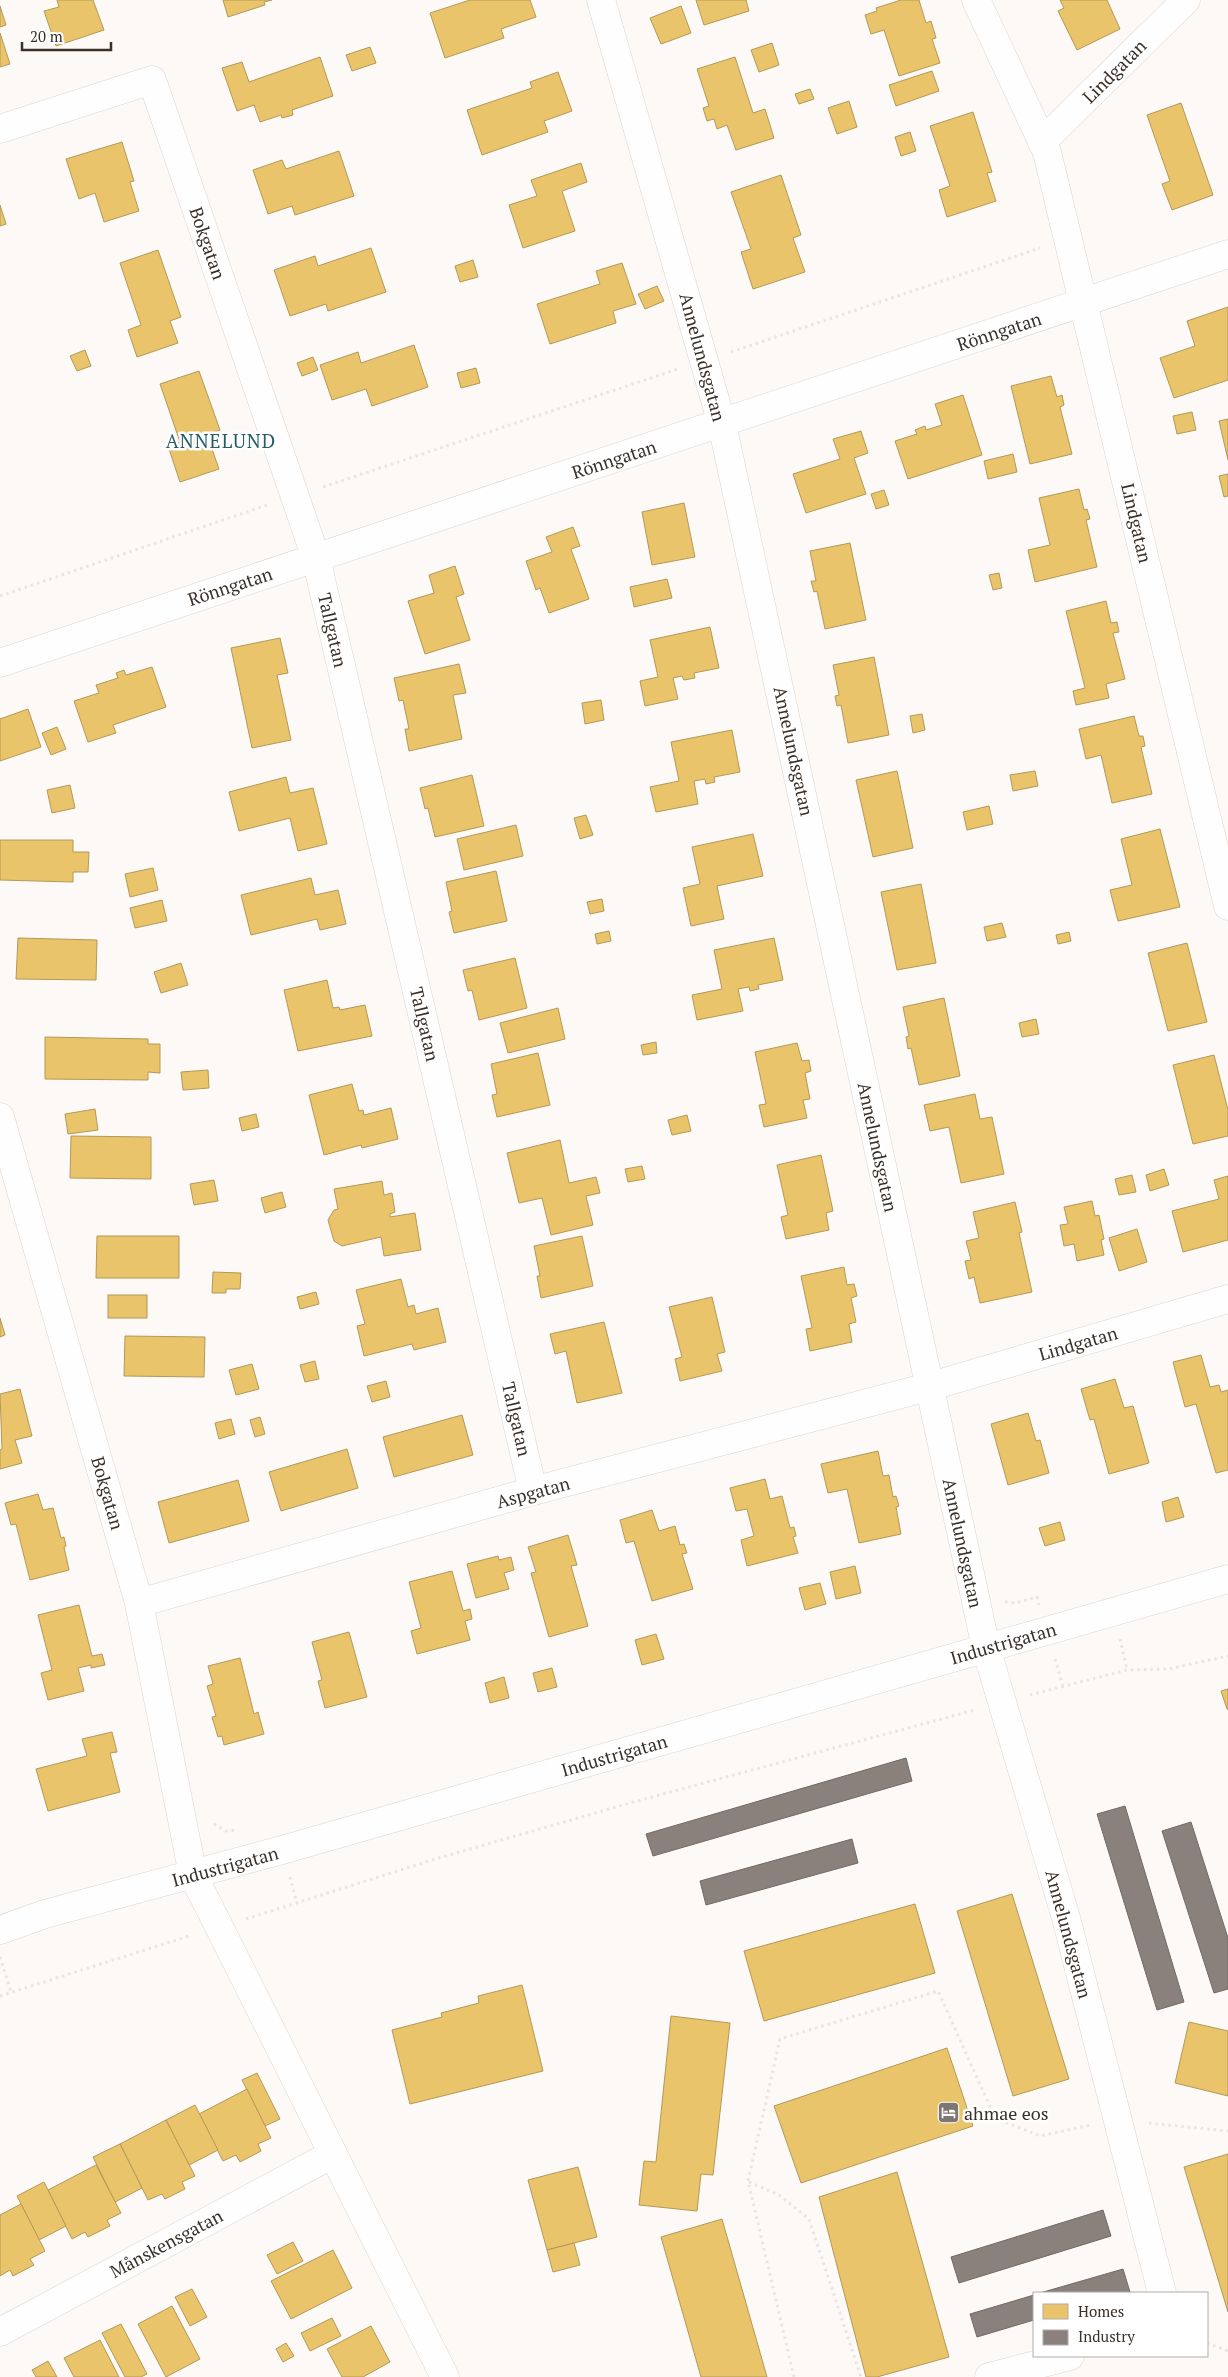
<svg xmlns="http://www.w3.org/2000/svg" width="1228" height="2377" font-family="'PT Serif',serif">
	<rect width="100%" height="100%" fill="#fcf9f7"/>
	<!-- homes -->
	<g fill="#e9c46a" stroke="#b49857">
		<polygon points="57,0 93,0 104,30 56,46 44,11 59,7"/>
		<polygon points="223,0 272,0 264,2 265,5 228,17"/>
		<polygon points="470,0 530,0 536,17 501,29 504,38 445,58 430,13"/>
		<polygon points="696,0 746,0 749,11 704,25"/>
		<polygon points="901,0 919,0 926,23 931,21 936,38 932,39 940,63 899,76 884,30 871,34 865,15 877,11 876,8"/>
		<polygon points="1060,0 1107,0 1120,29 1077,50 1058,11 1064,8"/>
		<polygon points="0,6 6,25 0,27"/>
		<polygon points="681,6 691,33 661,44 650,18"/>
		<polygon points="0,33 10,64 0,67"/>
		<polygon points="772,43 779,65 759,72 751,50"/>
		<polygon points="370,47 376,63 352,71 346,55"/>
		<polygon points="320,57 333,96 292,110 293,115 282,118 281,115 260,122 254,105 237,111 222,68 242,62 249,82"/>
		<polygon points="735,57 753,113 765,109 774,138 736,150 727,125 717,129 714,119 707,121 703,108 709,106 697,69"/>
		<polygon points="932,71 939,91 896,106 889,85"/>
		<polygon points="558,72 572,111 544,121 548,132 482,155 467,110 532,88 530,82"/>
		<polygon points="810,89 814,99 799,104 795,94"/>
		<polygon points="849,101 857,127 837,134 828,108"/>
		<polygon points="1181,103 1213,195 1172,210 1162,184 1170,181 1147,115"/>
		<polygon points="973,112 992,172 987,173 996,201 947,217 939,190 950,186 930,126"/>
		<polygon points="910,132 916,151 901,156 895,137"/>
		<polygon points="122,142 134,181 130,182 139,211 104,222 95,193 79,199 66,159"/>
		<polygon points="339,151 354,196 295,215 292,206 268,214 253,170 282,160 286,169"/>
		<polygon points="581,163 587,182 562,191 575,231 523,248 509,205 537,196 531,180"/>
		<polygon points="781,175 801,235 793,238 805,272 753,289 741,252 751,249 731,192"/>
		<polygon points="0,205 6,224 0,226"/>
		<polygon points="371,248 386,292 328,311 326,304 290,316 274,270 315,256 318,266"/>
		<polygon points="158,250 181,317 170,321 178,343 137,357 128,330 141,325 120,263"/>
		<polygon points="473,260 478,277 460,282 455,266"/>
		<polygon points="622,263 636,304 613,311 616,323 550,344 537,304 600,284 596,271"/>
		<polygon points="657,286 664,301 645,309 638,294"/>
		<polygon points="1228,307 1228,380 1174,398 1160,358 1195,346 1187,321"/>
		<polygon points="414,345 428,387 372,406 366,389 332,400 320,365 358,352 361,363"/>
		<polygon points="85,350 91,366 77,371 70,356"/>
		<polygon points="313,357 318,370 302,376 297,363"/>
		<polygon points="476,368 480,383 461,388 457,373"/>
		<polygon points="199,371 220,430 207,435 219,469 180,482 168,446 180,442 160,384"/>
		<polygon points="1051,376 1057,397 1062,395 1064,405 1060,407 1072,454 1030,464 1011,386"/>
		<polygon points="963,395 982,455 908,479 895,441 917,434 915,430 925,426 926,430 942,425 935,404"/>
		<polygon points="1192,412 1196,430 1177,434 1173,416"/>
		<polygon points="1228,419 1228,460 1219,421"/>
		<polygon points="861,431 868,453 854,458 866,494 806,513 793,474 840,459 833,439"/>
		<polygon points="1013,454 1017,472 988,479 984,461"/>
		<polygon points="1228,474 1228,496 1224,497 1219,476"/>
		<polygon points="1079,489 1084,510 1087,509 1090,519 1086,520 1097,567 1035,582 1028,550 1050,545 1039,498"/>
		<polygon points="884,490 889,505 876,509 871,494"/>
		<polygon points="684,503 695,557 652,565 642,512"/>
		<polygon points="573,527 580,546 571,549 589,599 549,613 540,588 536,590 526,561 552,552 546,537"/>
		<polygon points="850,543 866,620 825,629 817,591 814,592 811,581 816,581 810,551"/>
		<polygon points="455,566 464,594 456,597 470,640 425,654 408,601 434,593 429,575"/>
		<polygon points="999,573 1002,588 993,590 989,575"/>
		<polygon points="667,579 672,598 634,607 630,587"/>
		<polygon points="1106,601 1111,623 1117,622 1119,632 1113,633 1125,679 1106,684 1109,698 1076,705 1073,691 1085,688 1066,611"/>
		<polygon points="710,627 719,668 694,673 695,678 684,680 682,676 673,678 678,699 645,706 640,681 658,677 650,640"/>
		<polygon points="280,638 288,673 277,675 291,740 252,748 231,648"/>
		<polygon points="874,657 889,735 848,743 841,705 837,706 835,696 839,695 833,665"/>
		<polygon points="459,664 466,693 453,695 462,739 409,751 405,729 409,729 403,700 399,701 394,678"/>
		<polygon points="152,667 166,707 113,725 116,733 88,742 74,701 99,693 96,685 118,678 116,673 124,670 126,675"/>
		<polygon points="601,700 604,720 585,724 582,703"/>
		<polygon points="28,709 41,747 0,761 0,719"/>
		<polygon points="922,714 925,730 913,733 910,716"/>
		<polygon points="1134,716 1139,736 1143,736 1145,746 1141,747 1152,794 1112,803 1101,755 1086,759 1079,729"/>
		<polygon points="57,727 66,749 51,755 42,733"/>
		<polygon points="732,730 740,772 714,777 715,782 706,784 705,779 694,781 698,804 656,812 650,787 679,781 671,742"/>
		<polygon points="897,771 913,848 873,857 856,780"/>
		<polygon points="1035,771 1038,786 1013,791 1010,775"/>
		<polygon points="472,775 484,826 435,837 428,808 425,809 420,788"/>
		<polygon points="286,777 290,793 313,788 327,844 298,851 290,818 239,831 229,792"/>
		<polygon points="70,785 75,808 52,813 47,790"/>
		<polygon points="989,806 993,824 967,830 963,812"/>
		<polygon points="586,815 593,835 580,839 574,818"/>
		<polygon points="516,825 523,856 464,870 457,839"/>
		<polygon points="1160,829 1180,907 1118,921 1110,890 1132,885 1121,839"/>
		<polygon points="753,834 763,876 717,886 724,919 691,926 683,888 700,884 692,847"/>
		<polygon points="0,840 73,840 73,852 89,852 88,872 73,872 73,882 0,880"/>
		<polygon points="153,868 158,890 130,897 125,874"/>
		<polygon points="496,871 507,921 454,933 449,912 452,911 446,882"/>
		<polygon points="311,878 315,895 338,890 346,924 320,930 317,919 251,935 241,895"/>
		<polygon points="921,884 936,963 897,970 881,892"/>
		<polygon points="602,899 604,911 590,914 587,902"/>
		<polygon points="162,900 167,921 135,928 130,908"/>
		<polygon points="1002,923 1006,937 987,941 984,927"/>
		<polygon points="609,931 611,941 597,944 595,934"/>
		<polygon points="1069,932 1071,941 1058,944 1056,935"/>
		<polygon points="18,938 97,940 96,980 16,979"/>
		<polygon points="774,938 783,980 758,985 759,989 750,991 749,987 738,989 743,1011 697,1020 692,995 722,989 714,950"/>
		<polygon points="1187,943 1207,1022 1168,1031 1148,953"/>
		<polygon points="515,958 527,1008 479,1020 472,990 468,991 463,970"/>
		<polygon points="181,963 188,985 161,993 154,972"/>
		<polygon points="327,980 333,1008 339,1007 340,1010 365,1005 372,1036 298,1051 284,990"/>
		<polygon points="944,998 960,1076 919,1085 911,1048 908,1049 906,1037 909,1036 903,1007"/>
		<polygon points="558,1008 565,1039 508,1053 500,1023"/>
		<polygon points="1036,1019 1039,1034 1022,1037 1019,1023"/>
		<polygon points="45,1037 148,1039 148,1044 160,1044 160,1073 148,1072 148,1080 45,1079"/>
		<polygon points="656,1042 657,1053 643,1055 641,1045"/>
		<polygon points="797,1043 802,1061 809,1060 811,1071 805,1073 810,1099 803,1100 807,1118 764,1127 759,1105 766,1104 755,1052"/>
		<polygon points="538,1053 550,1105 497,1117 492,1095 497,1094 491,1064"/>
		<polygon points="1214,1055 1228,1110 1228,1136 1193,1144 1173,1065"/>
		<polygon points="208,1070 209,1088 183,1090 181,1072"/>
		<polygon points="352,1084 359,1111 363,1110 364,1115 391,1108 398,1139 362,1148 361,1145 324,1155 309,1095"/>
		<polygon points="975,1094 980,1119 992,1117 1004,1174 961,1183 949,1127 930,1131 924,1105"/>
		<polygon points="95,1109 98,1130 68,1134 65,1114"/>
		<polygon points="256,1114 259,1127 242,1131 239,1118"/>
		<polygon points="687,1115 691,1131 672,1135 668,1120"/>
		<polygon points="71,1136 151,1137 151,1179 70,1178"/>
		<polygon points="560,1140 569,1183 596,1177 600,1193 586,1196 593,1225 551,1235 542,1198 519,1203 507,1153"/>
		<polygon points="821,1155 833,1211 826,1213 829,1230 786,1239 781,1217 788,1215 777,1165"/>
		<polygon points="642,1166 645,1179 628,1182 625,1169"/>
		<polygon points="1164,1169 1169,1185 1150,1191 1146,1175"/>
		<polygon points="1132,1175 1136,1192 1119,1195 1115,1179"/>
		<polygon points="1228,1176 1228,1240 1183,1252 1172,1211 1219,1199 1214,1180"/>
		<polygon points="214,1180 218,1201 194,1205 190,1184"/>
		<polygon points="382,1181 384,1195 392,1193 395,1212 390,1214 390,1217 415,1213 421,1250 384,1256 381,1237 342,1246 334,1241 328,1220 334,1210 338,1209 334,1189"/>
		<polygon points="282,1192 286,1207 265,1213 261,1198"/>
		<polygon points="1092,1201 1095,1216 1099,1215 1104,1239 1101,1240 1104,1255 1077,1261 1074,1244 1064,1246 1060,1225 1068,1224 1064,1207"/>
		<polygon points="1015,1202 1022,1232 1019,1233 1032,1292 980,1303 974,1277 969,1279 965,1261 971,1260 966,1241 979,1238 973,1212"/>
		<polygon points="1137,1229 1147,1262 1119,1271 1109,1238"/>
		<polygon points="97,1236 179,1236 179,1278 96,1278"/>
		<polygon points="582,1236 593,1286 541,1298 537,1276 540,1276 534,1246"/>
		<polygon points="844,1267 847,1285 854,1284 857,1296 851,1298 856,1322 849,1324 852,1342 810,1351 806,1329 812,1328 801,1276"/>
		<polygon points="213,1272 241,1273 240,1289 226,1289 226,1293 212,1293"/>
		<polygon points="401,1279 408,1307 414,1305 416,1314 438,1308 446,1342 414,1350 412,1344 364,1356 357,1326 365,1324 356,1290"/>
		<polygon points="316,1292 319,1304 300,1309 297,1297"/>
		<rect x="108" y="1295" width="39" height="23"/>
		<polygon points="712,1297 725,1352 717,1354 722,1371 680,1381 675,1359 682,1357 669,1307"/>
		<polygon points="0,1318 5,1335 0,1337"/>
		<polygon points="604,1322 622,1393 577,1403 566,1351 555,1354 550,1334"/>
		<polygon points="125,1336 205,1337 204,1377 124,1376"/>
		<polygon points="1201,1355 1210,1387 1219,1385 1221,1392 1228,1390 1228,1470 1216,1473 1196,1404 1185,1407 1173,1362"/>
		<polygon points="315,1361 319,1379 305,1382 300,1365"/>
		<polygon points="252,1364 259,1389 236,1395 229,1370"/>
		<polygon points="1115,1379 1124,1408 1133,1406 1149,1463 1109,1474 1094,1419 1090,1420 1081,1389"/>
		<polygon points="386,1381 390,1397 372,1402 367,1386"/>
		<polygon points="20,1389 32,1436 15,1440 22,1463 0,1469 0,1450 2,1449 0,1394"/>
		<polygon points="1028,1413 1036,1441 1040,1440 1049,1473 1008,1485 991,1424"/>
		<polygon points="462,1415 473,1455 394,1477 383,1437"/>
		<polygon points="260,1417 265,1434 255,1437 250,1420"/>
		<polygon points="231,1419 235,1434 219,1439 215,1423"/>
		<polygon points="347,1449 358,1488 281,1511 269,1472"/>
		<polygon points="878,1451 883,1476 889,1475 893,1497 896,1496 899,1506 896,1507 901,1534 859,1543 847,1489 828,1493 821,1464"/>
		<polygon points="765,1479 770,1499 782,1496 790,1528 794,1527 796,1536 793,1537 798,1553 747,1566 741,1540 754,1536 747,1509 736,1511 730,1488"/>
		<polygon points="238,1480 249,1521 169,1543 158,1502"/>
		<polygon points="38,1494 43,1510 53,1508 61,1538 64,1537 66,1546 64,1547 69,1570 30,1580 16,1524 11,1525 5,1503"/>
		<polygon points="1178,1497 1184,1517 1166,1522 1162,1502"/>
		<polygon points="652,1510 659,1531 675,1526 680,1545 684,1544 687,1553 682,1554 693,1589 652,1601 634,1541 626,1543 620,1520"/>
		<polygon points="1060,1522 1065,1540 1045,1546 1039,1528"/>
		<polygon points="568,1535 577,1565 571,1566 588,1626 549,1637 531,1573 536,1572 528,1547"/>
		<polygon points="498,1556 499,1560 511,1557 514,1570 504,1573 509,1589 476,1598 467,1564"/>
		<polygon points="855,1566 861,1593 836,1599 830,1572"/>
		<polygon points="452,1571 463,1611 470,1609 472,1619 465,1621 470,1640 417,1654 411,1631 421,1628 409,1582"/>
		<polygon points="820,1583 826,1604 805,1610 799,1588"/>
		<polygon points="79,1605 92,1656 102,1654 105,1665 91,1668 91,1665 78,1668 84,1691 48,1700 41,1673 52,1670 38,1615"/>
		<polygon points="349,1632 367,1697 325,1708 318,1681 322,1680 312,1642"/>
		<polygon points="656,1634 664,1659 642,1665 635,1640"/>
		<polygon points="240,1658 254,1714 258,1712 264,1734 224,1745 222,1736 218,1737 212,1717 216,1716 207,1686 213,1684 208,1666"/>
		<polygon points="552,1668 557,1687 538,1692 533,1673"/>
		<polygon points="504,1677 509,1698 490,1703 485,1683"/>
		<polygon points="1228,1689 1228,1709 1227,1709 1221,1691"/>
		<polygon points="112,1732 117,1752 110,1753 120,1792 48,1811 36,1769 87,1756 82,1739"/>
		<polygon points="1012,1894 1069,2079 1013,2096 957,1911"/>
		<polygon points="915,1904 935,1973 764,2021 744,1951"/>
		<polygon points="522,1985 543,2071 410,2104 392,2030 442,2017 441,2013 479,2003 478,1996"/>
		<polygon points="671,2016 730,2023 713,2175 701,2174 697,2211 639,2205 644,2161 656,2162"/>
		<polygon points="1189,2022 1228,2031 1228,2096 1175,2083"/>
		<polygon points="947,2048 973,2126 801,2183 774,2106"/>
		<polygon points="257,2073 280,2119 265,2126 242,2080"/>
		<polygon points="247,2089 271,2138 258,2144 261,2151 240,2162 236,2155 223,2161 199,2114"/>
		<polygon points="195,2105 218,2150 189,2165 166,2120"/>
		<polygon points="166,2120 195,2176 182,2182 185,2189 165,2199 162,2194 148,2200 120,2144"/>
		<polygon points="120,2144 142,2188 115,2202 93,2157"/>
		<polygon points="1228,2154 1228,2312 1184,2167"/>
		<polygon points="96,2165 121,2213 107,2220 110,2226 88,2237 85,2232 72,2239 48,2190"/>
		<polygon points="578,2167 597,2237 547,2250 528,2180"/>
		<polygon points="897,2172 949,2357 877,2377 866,2377 819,2197"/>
		<polygon points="44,2182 66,2226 39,2240 17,2196"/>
		<polygon points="21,2204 45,2251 30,2259 34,2265 13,2276 10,2270 0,2276 0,2215"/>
		<polygon points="722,2219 767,2377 701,2377 661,2237"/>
		<polygon points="293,2242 303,2261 277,2274 267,2255"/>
		<polygon points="574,2243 580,2265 553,2272 547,2250"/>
		<polygon points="333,2250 352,2288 291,2319 271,2281"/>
		<polygon points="192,2289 207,2317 190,2326 175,2297"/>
		<polygon points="172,2306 200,2359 166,2377 138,2324"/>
		<polygon points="332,2318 341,2336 310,2351 301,2333"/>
		<polygon points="121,2324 147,2374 141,2377 125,2377 102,2333"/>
		<polygon points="371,2326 390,2362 363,2377 342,2377 327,2349"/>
		<polygon points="100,2340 119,2377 74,2377 64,2358"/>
		<polygon points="286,2343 294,2356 283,2362 276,2349"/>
		<polygon points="48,2361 57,2377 36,2377 32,2370"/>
	</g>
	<!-- industry -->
	<g fill="#8a817c" stroke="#726963">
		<polygon points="906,1758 912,1781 653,1856 646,1834"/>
		<polygon points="1125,1806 1184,2002 1157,2010 1097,1814"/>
		<polygon points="1191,1822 1228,1938 1228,1989 1214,1993 1162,1831"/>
		<polygon points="852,1839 858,1863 706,1905 700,1881"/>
		<polygon points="1103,2210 1111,2236 959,2283 951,2257"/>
		<polygon points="1123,2269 1130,2292 1125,2293 1040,2293"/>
		<polygon points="1034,2295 1034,2320 977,2337 970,2314"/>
	</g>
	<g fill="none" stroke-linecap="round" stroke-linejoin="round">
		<defs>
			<g id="minor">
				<polyline points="601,0 722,424 986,1648 1066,1918 1162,2293"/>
				<polyline points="976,0 1047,152 1228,906"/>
				<polyline points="0,129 152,80 316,558 533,1491"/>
				<polyline points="1042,142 1186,0"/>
				<polyline points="0,663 1228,254"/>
				<polyline points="0,1117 139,1603 193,1875 445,2377"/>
				<polyline points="139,1603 533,1491 928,1387 1228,1299"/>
				<polyline points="0,1930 45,1914 282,1850 1228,1579"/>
				<polyline points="0,2332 333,2154"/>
				<polyline points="989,2377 1070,2356"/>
			</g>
		</defs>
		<!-- minor casing -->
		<use href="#minor" stroke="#dbd4d0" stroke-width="29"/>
		<!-- path -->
		<g stroke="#e7e5e4" stroke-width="3" stroke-dasharray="2.5 4" stroke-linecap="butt">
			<polyline points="731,352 1040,248"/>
			<polyline points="323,487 678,369"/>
			<polyline points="0,596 267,505"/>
			<polyline points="1005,1602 1016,1603 1037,1597 1039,1605"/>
			<polyline points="1120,1639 1127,1670"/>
			<polyline points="1055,1659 1063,1686"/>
			<polyline points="1030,1695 1127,1670 1168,1669 1228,1656"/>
			<polyline points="214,1824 226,1831 236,1830"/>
			<polyline points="290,1877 297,1903"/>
			<polyline points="246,1919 432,1860 637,1801 975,1710"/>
			<polyline points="0,1957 11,1992"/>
			<polyline points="0,1996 192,1935"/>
			<polyline points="1149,2123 1228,2131"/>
			<polyline points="749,2182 779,2195 809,2219 861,2377"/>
			<polyline points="1207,2343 1228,2351"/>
			<polyline points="794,2377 748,2181 780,2039 938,1991 995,2118 1040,2136 1091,2125"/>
		</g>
		<!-- minor -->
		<use href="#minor" stroke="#fffefe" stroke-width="28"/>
	</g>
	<!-- icons -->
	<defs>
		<symbol id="hotel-square" viewBox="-11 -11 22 22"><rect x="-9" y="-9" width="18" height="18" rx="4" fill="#7e7672" stroke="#fff"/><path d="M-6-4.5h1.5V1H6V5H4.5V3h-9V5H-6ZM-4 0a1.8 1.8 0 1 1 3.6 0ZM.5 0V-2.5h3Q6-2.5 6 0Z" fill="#fff"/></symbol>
	</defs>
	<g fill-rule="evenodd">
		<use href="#hotel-square" x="936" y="2100" width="25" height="25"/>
	</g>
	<g text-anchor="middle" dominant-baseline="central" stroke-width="5" stroke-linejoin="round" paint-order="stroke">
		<!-- street labels -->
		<g font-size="18" fill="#3a302a" stroke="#fff">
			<text transform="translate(1114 71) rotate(-45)">Lindgatan</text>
			<text transform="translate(208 243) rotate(71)">Bokgatan</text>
			<text transform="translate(999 331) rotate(-18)">Rönngatan</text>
			<text transform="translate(703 357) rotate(75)">Annelundsgatan</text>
			<text transform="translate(614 459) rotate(-18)">Rönngatan</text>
			<text transform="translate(1137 523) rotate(77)">Lindgatan</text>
			<text transform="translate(230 586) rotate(-18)">Rönngatan</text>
			<text transform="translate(333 630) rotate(77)">Tallgatan</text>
			<text transform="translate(794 751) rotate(78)">Annelundsgatan</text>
			<text transform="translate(425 1024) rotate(77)">Tallgatan</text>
			<text transform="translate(878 1147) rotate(78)">Annelundsgatan</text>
			<text transform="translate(1078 1343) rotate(-16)">Lindgatan</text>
			<text transform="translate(517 1419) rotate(77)">Tallgatan</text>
			<text transform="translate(533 1492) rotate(-15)">Aspgatan</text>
			<text transform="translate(108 1493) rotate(74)">Bokgatan</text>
			<text transform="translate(963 1543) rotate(78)">Annelundsgatan</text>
			<text transform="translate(1003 1643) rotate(-16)">Industrigatan</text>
			<text transform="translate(614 1755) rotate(-16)">Industrigatan</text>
			<text transform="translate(225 1866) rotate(-15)">Industrigatan</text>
			<text transform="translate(1069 1934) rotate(75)">Annelundsgatan</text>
			<text transform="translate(166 2243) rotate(-28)">Månskensgatan</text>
		</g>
		<!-- poi labels -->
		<g font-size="18" fill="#3a302a" stroke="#fff" text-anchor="start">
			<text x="964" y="2113">ahmae eos</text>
		</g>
		<!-- neighbourhood labels -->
		<g font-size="19" letter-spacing="1" fill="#245d65" stroke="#fff">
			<text x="221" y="440">ANNELUND</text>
		</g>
	</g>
	<!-- legend -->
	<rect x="1033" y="2292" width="175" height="65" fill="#ffffff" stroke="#b0acaa"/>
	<rect x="1043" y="2304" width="25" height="15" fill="#e9c46a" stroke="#b0acaa"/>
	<text x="1078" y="2317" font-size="15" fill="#3a302a">Homes</text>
	<rect x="1043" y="2330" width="25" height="15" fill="#8a817c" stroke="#b0acaa"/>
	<text x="1078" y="2342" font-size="15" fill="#3a302a">Industry</text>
	<!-- scale -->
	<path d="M22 42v8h89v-8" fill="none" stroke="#3a302a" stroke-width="2.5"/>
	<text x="30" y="42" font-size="15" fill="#3a302a" stroke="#ffffff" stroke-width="4" paint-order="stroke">20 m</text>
</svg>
